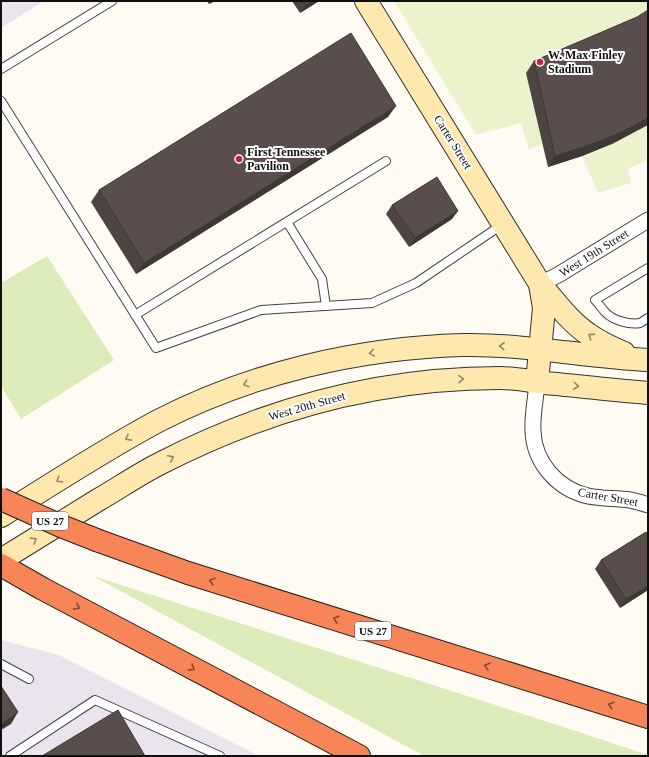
<svg xmlns="http://www.w3.org/2000/svg" width="649" height="757" font-family="'Times New Roman',serif">
	<rect width="100%" height="100%" fill="#fffaf2"/>
	<!-- industrial -->
	<g fill="#ebe4ee">
		<polygon points="1,1 44,1 1,28"/>
		<polygon points="1,640 59,655 259,756 1,756"/>
	</g>
	<!-- green -->
	<g fill="#dcebba">
		<polygon points="47,256 114,360 21,419 1,386 1,283"/>
		<polygon points="93,576 573,730 648,755 648,756 424,756"/>
	</g>
	<!-- pitch -->
	<polygon fill="#ecf2cc" points="394,1 648,1 648,160 628,169 631,183 598,193 582,156 548,167 542,144 529,150 521,123 476,135"/>
	<g fill="none" stroke-linecap="round" stroke-linejoin="round">
		<defs>
			<g id="lane">
				<polyline points="1,69 112,1"/>
				<polyline points="1,101 156,348 261,310 372,303 416,283 503,224"/>
				<polyline points="287,222 322,279 326,306"/>
				<path d="M648,268L595,300C599,304 602,309 606,313C613,320 629,325 640,323C642,322 646,319 648,318"/>
				<polyline points="135,315 386,161"/>
				<polyline points="1,664 29,679"/>
				<polyline points="10,756 95,700 220,756"/>
			</g>
			<g id="street">
				<polyline points="540,284 558,275 648,220"/>
				<path d="M537,382C536,398 532,415 533,431C534,462 557,489 588,496C602,499 616,498 630,500C636,501 642,503 648,505"/>
			</g>
			<g id="secondary">
				<path d="M366,1L540,284C555,301 569,321 588,334C599,342 612,348 624,353"/>
				<polyline points="537,382 544,308 540,284"/>
				<path d="M1,516C53,483 104,450 158,421C251,373 358,348 463,345C525,344 586,357 648,360"/>
				<path d="M1,560C33,540 66,520 98,500C119,488 139,474 161,463C266,409 381,378 500,378C515,378 530,381 545,383C579,386 613,390 648,393"/>
			</g>
			<g id="highway">
				<polyline points="99,541 188,573 648,717"/>
				<polyline points="1,565 43,589 359,756"/>
			</g>
		</defs>
		<!-- lane casing -->
		<use href="#lane" stroke="#434343" stroke-width="10"/>
		<!-- street casing -->
		<use href="#street" stroke="#434343" stroke-width="17"/>
		<!-- secondary casing -->
		<use href="#secondary" stroke="#323232" stroke-width="24"/>
		<!-- highway casing -->
		<use href="#highway" stroke="#212121" stroke-width="24"/>
		<!-- lane -->
		<use href="#lane" stroke="#fff" stroke-width="8"/>
		<!-- street -->
		<use href="#street" stroke="#fff" stroke-width="15"/>
		<!-- secondary -->
		<use href="#secondary" stroke="#ffe8ad" stroke-width="22"/>
		<!-- highway -->
		<use href="#highway" stroke="#f88557" stroke-width="22"/>
		<defs>
			<polyline id="highway-bridge" points="1,499 61,526 99,541"/>
		</defs>
		<!-- highway-bridge casing -->
		<use href="#highway-bridge" stroke="#212121" stroke-width="24" stroke-linecap="butt"/>
		<!-- highway-bridge -->
		<use href="#highway-bridge" stroke="#f88557" stroke-width="22"/>
	</g>
	<!-- wall -->
	<g fill="#4d4340">
		<polygon points="207,1 215,1 209,4"/>
		<polygon points="292,1 319,1 300,13"/>
		<polygon points="534,61 614,143 582,156 548,167 526,73"/>
		<polygon points="388,117 136,274 91,202 99,190"/>
		<polygon points="392,205 452,219 409,247 386,214"/>
		<polygon points="648,536 648,590 620,608 595,569 601,560"/>
	</g>
	<!-- shaded-wall -->
	<g fill="#3e3734">
		<polygon points="212,1 215,1 209,4"/>
		<polygon points="312,1 319,1 300,13 306,5"/>
		<polygon points="396,106 388,117 136,274 144,263"/>
		<polygon points="648,118 648,125 614,143 582,156 548,167 555,156"/>
		<polygon points="458,211 452,219 409,247 415,238"/>
		<polygon points="648,586 648,590 620,608 626,599"/>
		<polygon points="18,712 11,724 1,730 1,724"/>
	</g>
	<!-- building -->
	<g fill="#594e4b" stroke="#3e3734">
		<polygon points="303,1 312,1 306,5"/>
		<polygon points="648,10 648,118 622,132 590,145 555,156 534,61 637,17"/>
		<polygon points="351,33 396,106 144,263 99,190"/>
		<polygon points="437,177 458,211 415,238 392,205"/>
		<polygon points="646,532 648,536 648,586 626,599 601,560"/>
		<polygon points="1,686 18,712 1,724"/>
		<polygon points="118,710 145,756 42,756"/>
	</g>
	<!-- one-way arrows -->
	<defs><path id="oneway-chevron" d="M-2-3.5L2.5 0L-2 3.5" fill="none" stroke-width="1.6" stroke-linecap="round" stroke-linejoin="round"/></defs>
	<g stroke="#938766">
		<use href="#oneway-chevron" transform="translate(591 336) rotate(-146)"/>
		<use href="#oneway-chevron" transform="translate(502 346) rotate(-177)"/>
		<use href="#oneway-chevron" transform="translate(372 353) rotate(171)"/>
		<use href="#oneway-chevron" transform="translate(461 379) rotate(-3)"/>
		<use href="#oneway-chevron" transform="translate(246 384) rotate(161)"/>
		<use href="#oneway-chevron" transform="translate(576 386) rotate(6)"/>
		<use href="#oneway-chevron" transform="translate(128 438) rotate(151)"/>
		<use href="#oneway-chevron" transform="translate(171 458) rotate(-27)"/>
		<use href="#oneway-chevron" transform="translate(59 480) rotate(148)"/>
		<use href="#oneway-chevron" transform="translate(34 540) rotate(-32)"/>
	</g>
	<g stroke="#844a34">
		<use href="#oneway-chevron" transform="translate(212 581) rotate(-163)"/>
		<use href="#oneway-chevron" transform="translate(77 607) rotate(28)"/>
		<use href="#oneway-chevron" transform="translate(336 619) rotate(-163)"/>
		<use href="#oneway-chevron" transform="translate(487 666) rotate(-163)"/>
		<use href="#oneway-chevron" transform="translate(192 668) rotate(28)"/>
		<use href="#oneway-chevron" transform="translate(611 705) rotate(-163)"/>
	</g>
	<!-- markers -->
	<g fill="#c52246" stroke="#fff" stroke-width="1.5">
		<circle cx="540" cy="62" r="4"/>
		<circle cx="239" cy="159" r="4"/>
	</g>
	<g text-anchor="middle" dominant-baseline="central" stroke-width="4" stroke-linejoin="round" paint-order="stroke">
		<!-- shield labels -->
		<g fill="#fff" stroke="#585858" stroke-width="1">
			<rect x="32" y="512" width="36" height="18" rx="3"/>
			<rect x="355" y="622" width="36" height="18" rx="3"/>
		</g>
		<g font-size="11" font-weight="bold" fill="#101010">
			<text x="50" y="521">US 27</text>
			<text x="373" y="631">US 27</text>
		</g>
		<!-- poi labels -->
		<g font-size="12" font-weight="bold" fill="#101010" stroke="#fff" text-anchor="start">
			<text x="548" y="55">W. Max Finley<tspan x="548" dy="14">Stadium</tspan></text>
			<text x="247" y="152">First Tennessee<tspan x="247" dy="14">Pavilion</tspan></text>
		</g>
		<!-- street labels -->
		<g font-size="12" fill="#101010" stroke="#fff">
			<text transform="translate(453 142) rotate(58)">Carter Street</text>
			<text transform="translate(594 253) rotate(-32)">West 19th Street</text>
			<text transform="translate(307 406) rotate(-16)">West 20th Street</text>
			<text transform="translate(608 497) rotate(10)">Carter Street</text>
		</g>
	</g>
	<!-- border -->
	<rect width="649" height="757" fill="none" stroke="#101010" stroke-width="4"/>
</svg>
